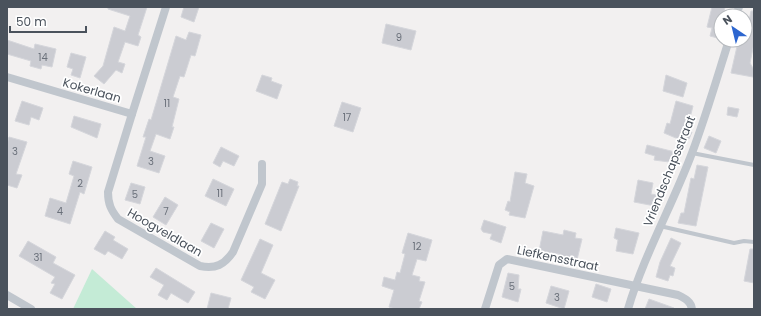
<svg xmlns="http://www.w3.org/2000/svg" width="761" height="316" font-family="Poppins,sans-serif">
	<rect width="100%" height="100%" fill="#f2f0f0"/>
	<!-- green -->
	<polygon fill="#c4ebd6" points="92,269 137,309 73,309"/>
	<!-- building -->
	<g fill="#cbccd2" stroke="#d5d6db">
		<polygon points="108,7 147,7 138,35 141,37 138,46 125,42 118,62 125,64 122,73 116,70 104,84 94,76 103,66 114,27 125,31 130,16 108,9"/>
		<polygon points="184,7 199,7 194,22 181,17"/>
		<polygon points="712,7 725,7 723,16 721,16 721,39 710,36 712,28 707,27"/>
		<polygon points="751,11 754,11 754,43 750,63 754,70 753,77 731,73 738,42 743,43 745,40"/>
		<polygon points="386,24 416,31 411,50 382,43"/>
		<polygon points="189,32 201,35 195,56 191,55 184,77 180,76 173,97 179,99 172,127 174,127 170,139 156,134 150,151 165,156 159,173 137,166 146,137 143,137 149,119 151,120 176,36 186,40"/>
		<polygon points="7,40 34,49 35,44 56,49 52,67 42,65 41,69 30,66 31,61 7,54"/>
		<polygon points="71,53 86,57 80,78 71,75 73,69 67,67"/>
		<polygon points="262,75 272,78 271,81 282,85 277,99 256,91"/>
		<polygon points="666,75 687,83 683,97 663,91"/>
		<polygon points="22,101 43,108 39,120 31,117 29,125 15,121"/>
		<polygon points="676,101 693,106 687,130 692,132 689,139 685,138 683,141 664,133 667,123 670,124"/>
		<polygon points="342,102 361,108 353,132 334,126"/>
		<polygon points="728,107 739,109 737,117 727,115"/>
		<polygon points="74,116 101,124 97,138 71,127"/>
		<polygon points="709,136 721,141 716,153 704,148"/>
		<polygon points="9,137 27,142 16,174 22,175 17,188 7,185 7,144"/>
		<polygon points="647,145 679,153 677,163 654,160 655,156 645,153"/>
		<polygon points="221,147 239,156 234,166 223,161 220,167 213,163"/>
		<polygon points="73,161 92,167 84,194 80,192 70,224 45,216 50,198 66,203 74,176 69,174"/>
		<polygon points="697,165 708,167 696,226 678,223 681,213 684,213 691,178 694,179"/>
		<polygon points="515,172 527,174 525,183 534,186 525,218 509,215 510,212 505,210 508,201 510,202"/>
		<polygon points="213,179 234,189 226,206 205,196"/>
		<polygon points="290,179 298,182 297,186 299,186 281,231 265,224 282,182 288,184"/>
		<polygon points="638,180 653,183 651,194 657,195 655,206 634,202"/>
		<polygon points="131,183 145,187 140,204 125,200"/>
		<polygon points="165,197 178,205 166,225 153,217"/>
		<polygon points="484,220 506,227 501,243 490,239 492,234 483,232 481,229"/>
		<polygon points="211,223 224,229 214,248 201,241"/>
		<polygon points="616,228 639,233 633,254 616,251 618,240 614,238"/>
		<polygon points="564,230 576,233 575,238 582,239 577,260 559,256 559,254 539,251 543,231 563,235"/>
		<polygon points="105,231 115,237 113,240 128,249 122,259 108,251 105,255 94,249"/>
		<polygon points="408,233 432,240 426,261 417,259 412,275 420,277 419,281 425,282 419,301 422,302 419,309 395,309 389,307 394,290 382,286 384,277 395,280 397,272 400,273 405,254 402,253"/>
		<polygon points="671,238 681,243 670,266 675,268 673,276 670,275 668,281 656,277 660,262"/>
		<polygon points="260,239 273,245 261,273 275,280 265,299 251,292 254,287 241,280"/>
		<polygon points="28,241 56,257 53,263 75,275 62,299 50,293 55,284 51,283 55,277 19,256"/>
		<polygon points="750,249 754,249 754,283 744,281"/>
		<polygon points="156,268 195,292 188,303 171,293 167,300 158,295 164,285 150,277"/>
		<polygon points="508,273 519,275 518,289 521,289 518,302 502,297"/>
		<polygon points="596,284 611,289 607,302 592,297"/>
		<polygon points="551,286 569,291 564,309 546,303"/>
		<polygon points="211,293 231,298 228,309 207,309"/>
		<polygon points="649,299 674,308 674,309 645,309"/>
	</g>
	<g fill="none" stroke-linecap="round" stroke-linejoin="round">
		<!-- lane -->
		<g stroke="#c0c6cd" stroke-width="4">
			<polyline points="692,153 754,165"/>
			<polyline points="660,226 734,243 744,241 754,242"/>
		</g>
		<!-- street -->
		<g stroke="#c0c6cd" stroke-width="8">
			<polyline points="736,16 739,7"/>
			<polyline points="7,77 132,114 166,7"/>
			<path d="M132,114L108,192C108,204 111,210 118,219L200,266C216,269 224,265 233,252L262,184V164"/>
			<polyline points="7,295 31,309"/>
			<path d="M485,309L499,265L507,259L678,295C684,298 691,301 692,309"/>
			<path d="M628,309C644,255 672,206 692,153C706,116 717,78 729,40"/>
		</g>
	</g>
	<g text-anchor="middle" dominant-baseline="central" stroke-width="3.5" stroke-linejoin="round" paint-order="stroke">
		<!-- number labels -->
		<g font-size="10" fill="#6a707a">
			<text x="399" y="37">9</text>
			<text x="43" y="57">14</text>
			<text x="167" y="103">11</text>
			<text x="347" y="117">17</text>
			<text x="15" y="151">3</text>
			<text x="151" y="161">3</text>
			<text x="80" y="183">2</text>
			<text x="220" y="193">11</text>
			<text x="135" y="194">5</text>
			<text x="60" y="211">4</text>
			<text x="166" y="211">7</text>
			<text x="417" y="246">12</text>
			<text x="38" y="257">31</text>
			<text x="512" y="286">5</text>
			<text x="557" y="297">3</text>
		</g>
		<!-- street labels -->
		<g font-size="12" fill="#4a525c" stroke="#fff">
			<text transform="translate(92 90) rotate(16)">Kokerlaan</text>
			<text transform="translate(669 171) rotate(-68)">Vriendschapsstraat</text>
			<text transform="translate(165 232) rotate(30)">Hoogveldlaan</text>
			<text transform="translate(558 258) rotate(12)">Liefkensstraat</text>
		</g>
	</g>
	<!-- border -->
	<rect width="761" height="316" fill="none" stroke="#4a525c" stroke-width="16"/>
	<!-- north arrow -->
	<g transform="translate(733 28) rotate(325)"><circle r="19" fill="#ffffff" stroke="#b7babe"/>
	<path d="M0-3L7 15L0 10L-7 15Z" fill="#2d66cf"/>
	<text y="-6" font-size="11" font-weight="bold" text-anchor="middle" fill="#4a525c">N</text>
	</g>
	<!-- scale -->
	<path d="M10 26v6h76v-6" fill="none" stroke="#4a525c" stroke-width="2"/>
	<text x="16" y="26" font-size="12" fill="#4a525c" stroke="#ffffff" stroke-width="3" paint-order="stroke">50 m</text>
</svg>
